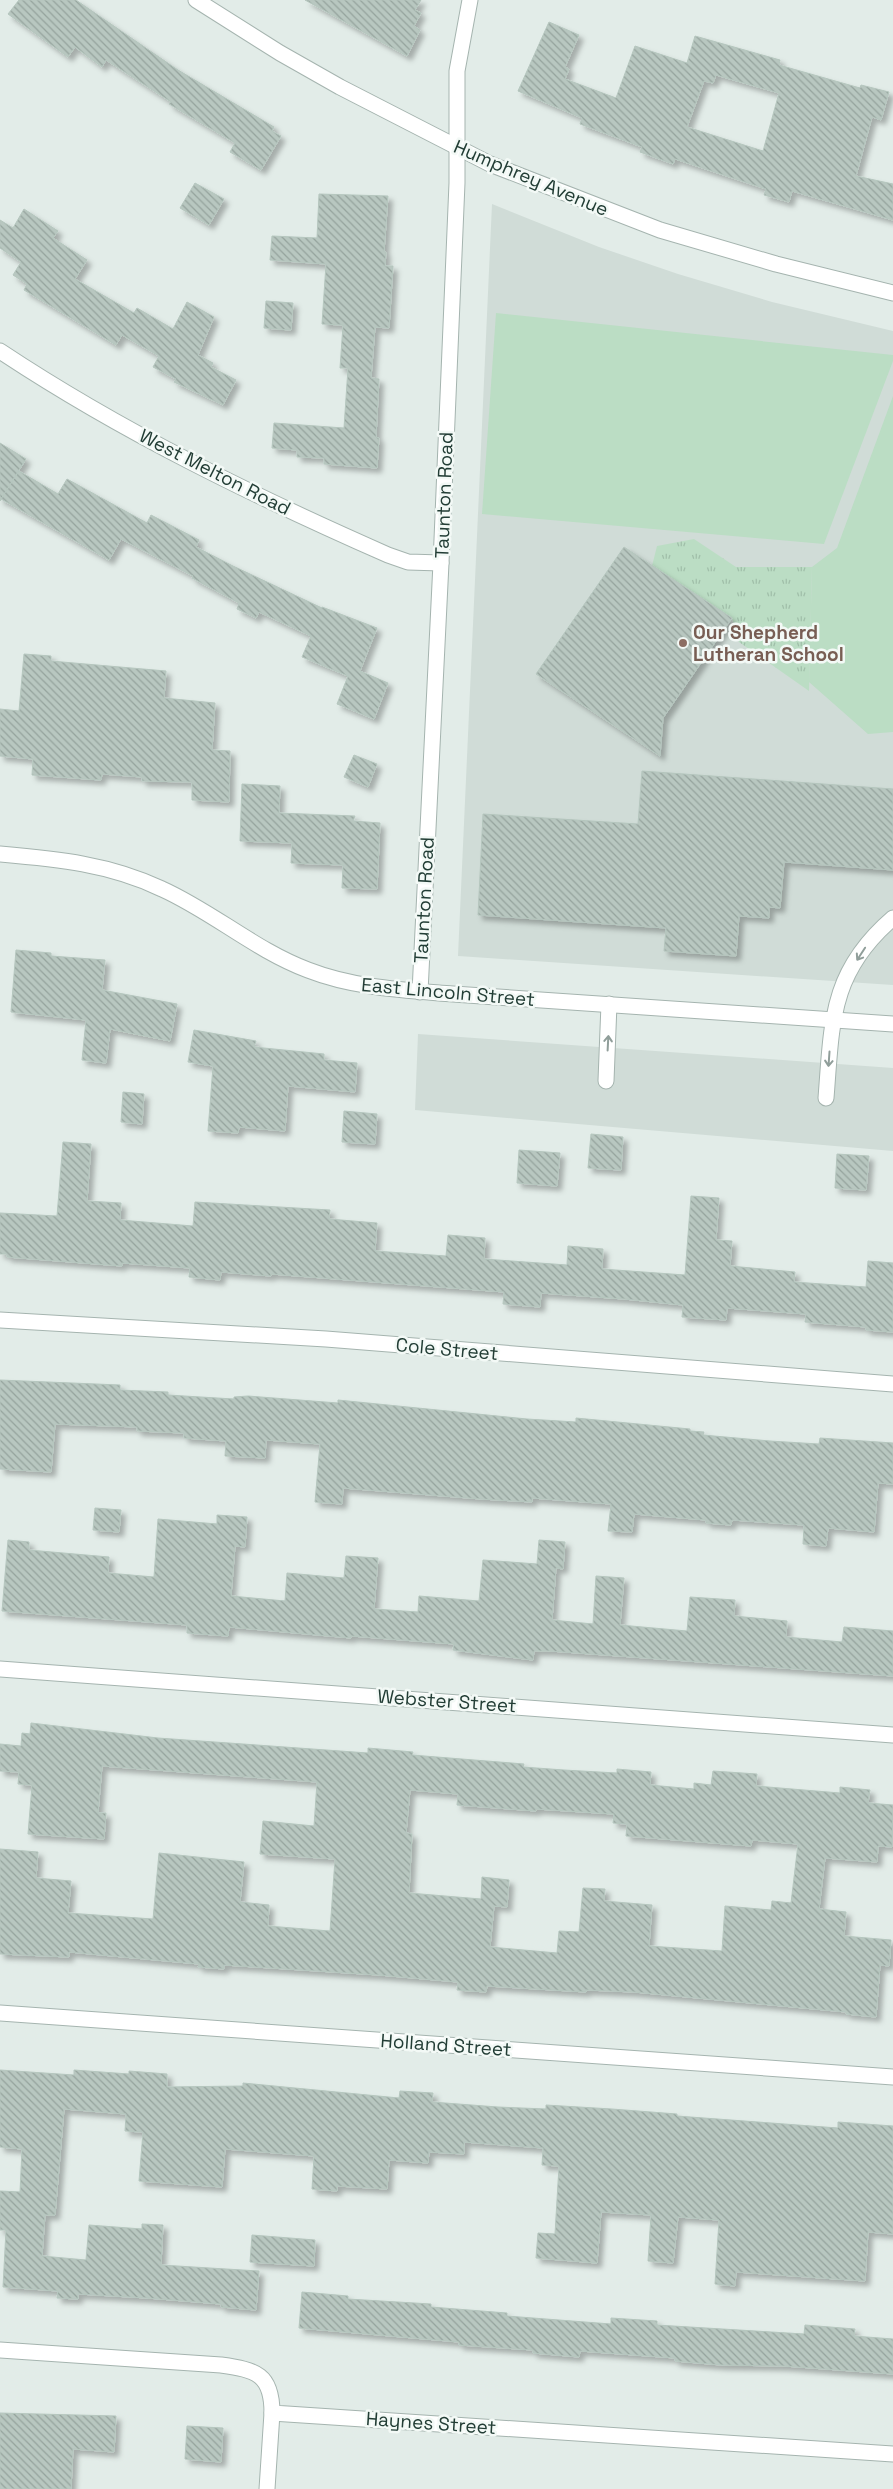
<svg xmlns="http://www.w3.org/2000/svg" width="893" height="2489" font-family="'Space Grotesk',sans-serif">
	<defs>
		<pattern id="park-tufts" width="24" height="20" patternUnits="userSpaceOnUse" patternTransform="scale(1.25)"><rect width="24" height="20" fill="#bbddc4"/><path d="M3 7l-1-3M5 7V3M7 7l1-3M15 17l-1-3M17 17v-4M19 17l1-3" fill="none" stroke="#a0bfa9"/></pattern>
		<pattern id="building-back-hatch" width="6" height="6" patternUnits="userSpaceOnUse" patternTransform="scale(1.25)"><rect width="6" height="6" fill="#b8c7c0"/><path d="M-1 5l2 2M0 0l6 6M5-1l2 2" fill="none" stroke="#95a39d"/></pattern>
		<filter id="shadow"><feDropShadow dx="4.5" dy="4.5" stdDeviation="2.5" flood-color="#0004"/></filter>
	</defs>
	<rect width="100%" height="100%" fill="#e2ece8"/>
	<!-- built -->
	<g fill="#d0dcd7">
		<polygon points="492,204 599,247 678,274 772,302 893,331 893,985 458,956"/>
		<polygon points="418,1034 893,1068 893,1151 415,1110"/>
	</g>
	<!-- grass -->
	<g fill="#bbddc4">
		<polygon points="496,313 893,355 893,361 824,544 482,514"/>
		<polygon points="893,396 893,732 868,734 809,682 812,567 837,548"/>
	</g>
	<!-- park -->
	<polygon fill="url(#park-tufts)" points="694,539 736,567 812,567 809,691 739,642 732,618 652,566 657,546"/>
	<!-- building -->
	<g fill="url(#building-back-hatch)" stroke="#b5c6be" fill-rule="evenodd" filter="url(#shadow)">
		<polygon points="19,0 76,0 178,70 274,127 272,131 281,136 261,170 230,152 235,143 169,104 171,102 106,60 102,67 75,47 68,57 8,14"/>
		<polygon points="305,0 421,0 415,10 421,13 414,26 420,30 407,56"/>
		<path d="M549,22L579,35L565,67L569,69L565,79L616,98L635,46L687,63L695,36L780,60L779,65L860,88L861,85L889,92L881,120L872,117L856,176L893,184V220L792,191L789,202L764,195L766,189L675,159L673,164L640,152L642,147L580,124L582,118L518,91ZM716,75L779,93L763,151L687,127L704,81L713,83Z"/>
		<polygon points="195,183 224,199 209,225 180,208"/>
		<polygon points="319,194 388,196 384,252 386,252 385,266 393,266 389,328 375,327 371,378 379,379 376,437 379,438 377,468 324,464 324,458 297,457 297,450 272,448 274,423 344,428 348,368 340,368 343,325 322,324 326,264 270,260 272,236 317,238"/>
		<polygon points="24,209 58,231 53,238 87,260 75,279 134,313 137,308 173,329 187,302 214,317 198,355 213,363 211,367 236,380 223,405 174,382 176,379 153,367 159,356 122,335 116,345 24,290 27,284 13,275 21,262 0,248 0,220 13,228"/>
		<polygon points="266,301 293,303 291,330 264,328"/>
		<polygon points="0,443 26,459 0,501"/>
		<polygon points="19,471 58,494 67,479 147,523 151,515 199,540 196,547 233,566 322,608 322,607 377,628 360,671 388,683 374,719 337,704 348,676 302,657 311,636 259,612 256,618 237,609 239,603 192,578 193,576 121,539 109,560 1,499"/>
		<polygon points="624,547 732,618 663,718 660,756 536,674"/>
		<polygon points="24,654 51,656 51,661 166,671 164,698 215,703 212,750 230,751 229,802 192,800 192,782 142,781 142,777 102,774 101,780 32,775 33,759 0,756 0,709 19,711"/>
		<polygon points="354,755 377,764 368,787 344,777"/>
		<polygon points="642,771 893,789 893,870 784,862 780,908 769,907 769,918 739,916 736,956 664,951 666,928 478,915 483,814 638,824"/>
		<polygon points="242,784 280,786 279,813 355,816 353,821 380,823 377,889 342,888 343,865 291,863 292,843 240,841"/>
		<polygon points="16,950 51,953 51,956 105,960 102,990 177,1004 170,1041 110,1029 106,1063 82,1060 86,1020 11,1012"/>
		<polygon points="194,1030 256,1041 254,1047 324,1054 324,1060 357,1063 355,1092 288,1086 285,1131 239,1127 238,1133 208,1131 213,1066 188,1062"/>
		<polygon points="123,1092 144,1094 142,1124 121,1122"/>
		<polygon points="344,1111 377,1114 375,1144 342,1142"/>
		<polygon points="591,1134 623,1137 621,1170 588,1168"/>
		<polygon points="63,1142 91,1144 87,1201 121,1203 120,1220 193,1226 195,1202 330,1210 329,1219 377,1223 375,1251 446,1256 448,1235 485,1238 484,1259 567,1265 568,1246 603,1249 602,1269 685,1275 691,1196 719,1198 716,1240 732,1241 730,1266 795,1272 794,1282 866,1287 868,1261 893,1263 893,1332 866,1330 866,1327 805,1322 806,1314 727,1308 726,1320 682,1317 683,1305 624,1299 541,1293 540,1307 503,1304 504,1292 271,1274 271,1276 221,1272 220,1280 189,1277 190,1268 122,1263 122,1266 7,1257 7,1254 0,1254 0,1213 57,1216"/>
		<polygon points="519,1150 560,1153 557,1186 517,1183"/>
		<polygon points="837,1154 869,1156 866,1190 835,1188"/>
		<polygon points="0,1380 120,1385 120,1390 168,1392 168,1395 234,1399 234,1397 248,1396 338,1403 338,1400 527,1419 576,1422 576,1418 690,1429 690,1431 704,1432 703,1435 770,1441 819,1444 820,1438 893,1443 893,1484 878,1483 874,1532 828,1528 826,1546 803,1544 804,1525 732,1520 731,1525 706,1523 706,1520 634,1514 632,1532 608,1531 611,1504 532,1498 532,1502 481,1499 343,1488 342,1504 315,1502 320,1444 266,1440 265,1458 225,1456 226,1441 184,1438 184,1433 137,1431 137,1427 55,1424 51,1472 0,1469"/>
		<polygon points="95,1508 121,1510 119,1532 93,1530"/>
		<polygon points="217,1515 247,1517 245,1547 235,1546 231,1596 285,1601 287,1573 344,1578 346,1556 378,1558 374,1609 418,1612 419,1596 479,1601 483,1560 537,1564 539,1540 565,1542 563,1569 556,1568 552,1620 593,1624 596,1576 624,1578 620,1625 687,1631 690,1597 735,1600 734,1616 787,1621 786,1637 842,1642 844,1627 893,1631 893,1676 550,1651 534,1651 533,1660 453,1650 454,1644 351,1636 351,1638 229,1627 228,1636 187,1633 187,1625 2,1611 8,1540 29,1542 29,1550 109,1557 108,1573 154,1577 158,1519 217,1524"/>
		<path d="M31,1723L158,1738L243,1744L368,1753V1748L413,1752L412,1755L524,1764L523,1767L564,1770L617,1773V1769L651,1772L650,1785L694,1789V1783L711,1785L713,1771L757,1774L756,1786L840,1793V1787L870,1790L868,1803L893,1805L892,1847L878,1846L877,1862L825,1858L819,1909L846,1912L844,1936L891,1940L889,1966L880,1965L876,2017L846,2014V2012L634,1992L586,1990V1992L487,1986L486,1992L457,1990L458,1982L379,1975L224,1965V1969L198,1967L199,1964L69,1952V1957L0,1954V1849L38,1852L36,1878L71,1881L68,1913L153,1919L159,1853L244,1862L240,1902L269,1905L268,1926L330,1931L335,1859L260,1854L263,1821L314,1826L317,1782L102,1766L98,1813H106L104,1839L28,1834L32,1785L18,1784L19,1772L0,1771V1744L21,1746L22,1733L30,1734ZM410,1790L458,1794L457,1805L536,1811V1809L614,1814L613,1823L627,1824L626,1836L751,1846L752,1840L798,1844L791,1903L772,1901L771,1910L725,1906L722,1951L649,1946L652,1905L604,1901L605,1889L583,1888L579,1932L559,1931L557,1953L490,1947L494,1906L507,1907L509,1880L482,1877L481,1899L409,1893L412,1834L406,1833Z"/>
		<polygon points="0,2070 74,2075 74,2070 129,2074 129,2071 167,2074 167,2087 243,2086 243,2083 399,2098 400,2091 433,2093 432,2102 498,2107 546,2109 546,2105 612,2109 677,2114 677,2116 838,2128 838,2122 893,2126 893,2234 868,2232 865,2281 736,2272 735,2286 715,2284 719,2220 678,2217 673,2263 648,2261 651,2215 601,2212 597,2263 536,2258 538,2233 555,2234 559,2166 542,2165 543,2148 464,2142 464,2154 429,2152 428,2163 389,2160 387,2189 337,2186 337,2191 312,2189 314,2156 225,2149 222,2187 139,2181 143,2132 125,2131 126,2114 64,2109 55,2215 45,2215 42,2256 86,2260 89,2225 142,2229 142,2224 163,2225 161,2265 259,2271 256,2310 221,2307 221,2304 147,2298 78,2294 78,2299 57,2298 58,2291 3,2287 6,2230 0,2230 0,2191 20,2192 22,2149 0,2147"/>
		<polygon points="252,2235 315,2240 314,2266 250,2262"/>
		<polygon points="302,2292 348,2296 348,2299 431,2304 431,2307 507,2313 507,2316 611,2324 611,2318 657,2321 657,2325 804,2334 805,2325 855,2329 854,2336 893,2339 893,2374 784,2366 721,2365 675,2361 675,2358 580,2351 579,2357 533,2353 533,2350 459,2345 459,2342 299,2328"/>
		<polygon points="0,2413 116,2416 114,2452 73,2449 71,2489 0,2489"/>
		<polygon points="187,2426 223,2428 221,2462 185,2459"/>
	</g>
	<g fill="none" stroke-linecap="round" stroke-linejoin="round">
		<defs>
			<g id="minor">
				<polyline points="196,0 280,53 340,87 490,164 660,230 776,264 893,293"/>
				<path d="M0,351C122,432 254,496 388,555L408,562L441,563"/>
				<path d="M0,854C57,859 110,864 162,889C213,912 255,950 308,970C354,988 404,990 453,994L893,1024"/>
				<polyline points="420,992 441,563 457,183 457,71 470,0"/>
				<polyline points="606,1081 609,1004"/>
				<path d="M826,1098C832,1022 830,972 893,918"/>
				<polyline points="0,1320 326,1339 893,1384"/>
				<polyline points="0,1669 893,1735"/>
				<polyline points="0,2013 893,2077"/>
				<path d="M0,2350L221,2365C256,2370 272,2374 272,2413L893,2454"/>
				<polyline points="267,2489 272,2413"/>
			</g>
		</defs>
		<!-- minor casing -->
		<use href="#minor" stroke="#a5b4af" stroke-width="17"/>
		<!-- minor -->
		<use href="#minor" stroke="#fff" stroke-width="15"/>
	</g>
	<!-- one-way arrows -->
	<defs><path id="oneway-shaft" d="M-6 0H5M1.5-3L5.5 0L1.5 3" fill="none" stroke-width="1.6" stroke-linecap="round" stroke-linejoin="round" transform="scale(1.25)"/></defs>
	<g stroke="#909e9a">
		<use href="#oneway-shaft" transform="translate(861 954) rotate(123)"/>
		<use href="#oneway-shaft" transform="translate(608 1043) rotate(-87)"/>
		<use href="#oneway-shaft" transform="translate(829 1059) rotate(94)"/>
	</g>
	<!-- markers -->
	<circle fill="#8d6e63" stroke="#f3f9f6" stroke-width="2" cx="683" cy="643" r="5"/>
	<g text-anchor="middle" dominant-baseline="central" stroke-width="5" stroke-linejoin="round" paint-order="stroke">
		<!-- street labels -->
		<g font-size="19" fill="#223d35" stroke="#f3f9f6">
			<text transform="translate(531 178) rotate(23)">Humphrey Avenue</text>
			<text transform="translate(215 472) rotate(27)">West Melton Road</text>
			<text transform="translate(444 495) rotate(-88)">Taunton Road</text>
			<text transform="translate(424 900) rotate(-87)">Taunton Road</text>
			<text transform="translate(448 992) rotate(5)">East Lincoln Street</text>
			<text transform="translate(447 1349) rotate(5)">Cole Street</text>
			<text transform="translate(447 1701) rotate(4)">Webster Street</text>
			<text transform="translate(446 2045) rotate(4)">Holland Street</text>
			<text transform="translate(431 2423) rotate(4)">Haynes Street</text>
		</g>
		<!-- education labels -->
		<g font-size="19" font-weight="bold" fill="#785e54" stroke="#f3f9f6" text-anchor="start">
			<text x="693" y="632">Our Shepherd<tspan x="693" dy="22">Lutheran School</tspan></text>
		</g>
	</g>
</svg>
